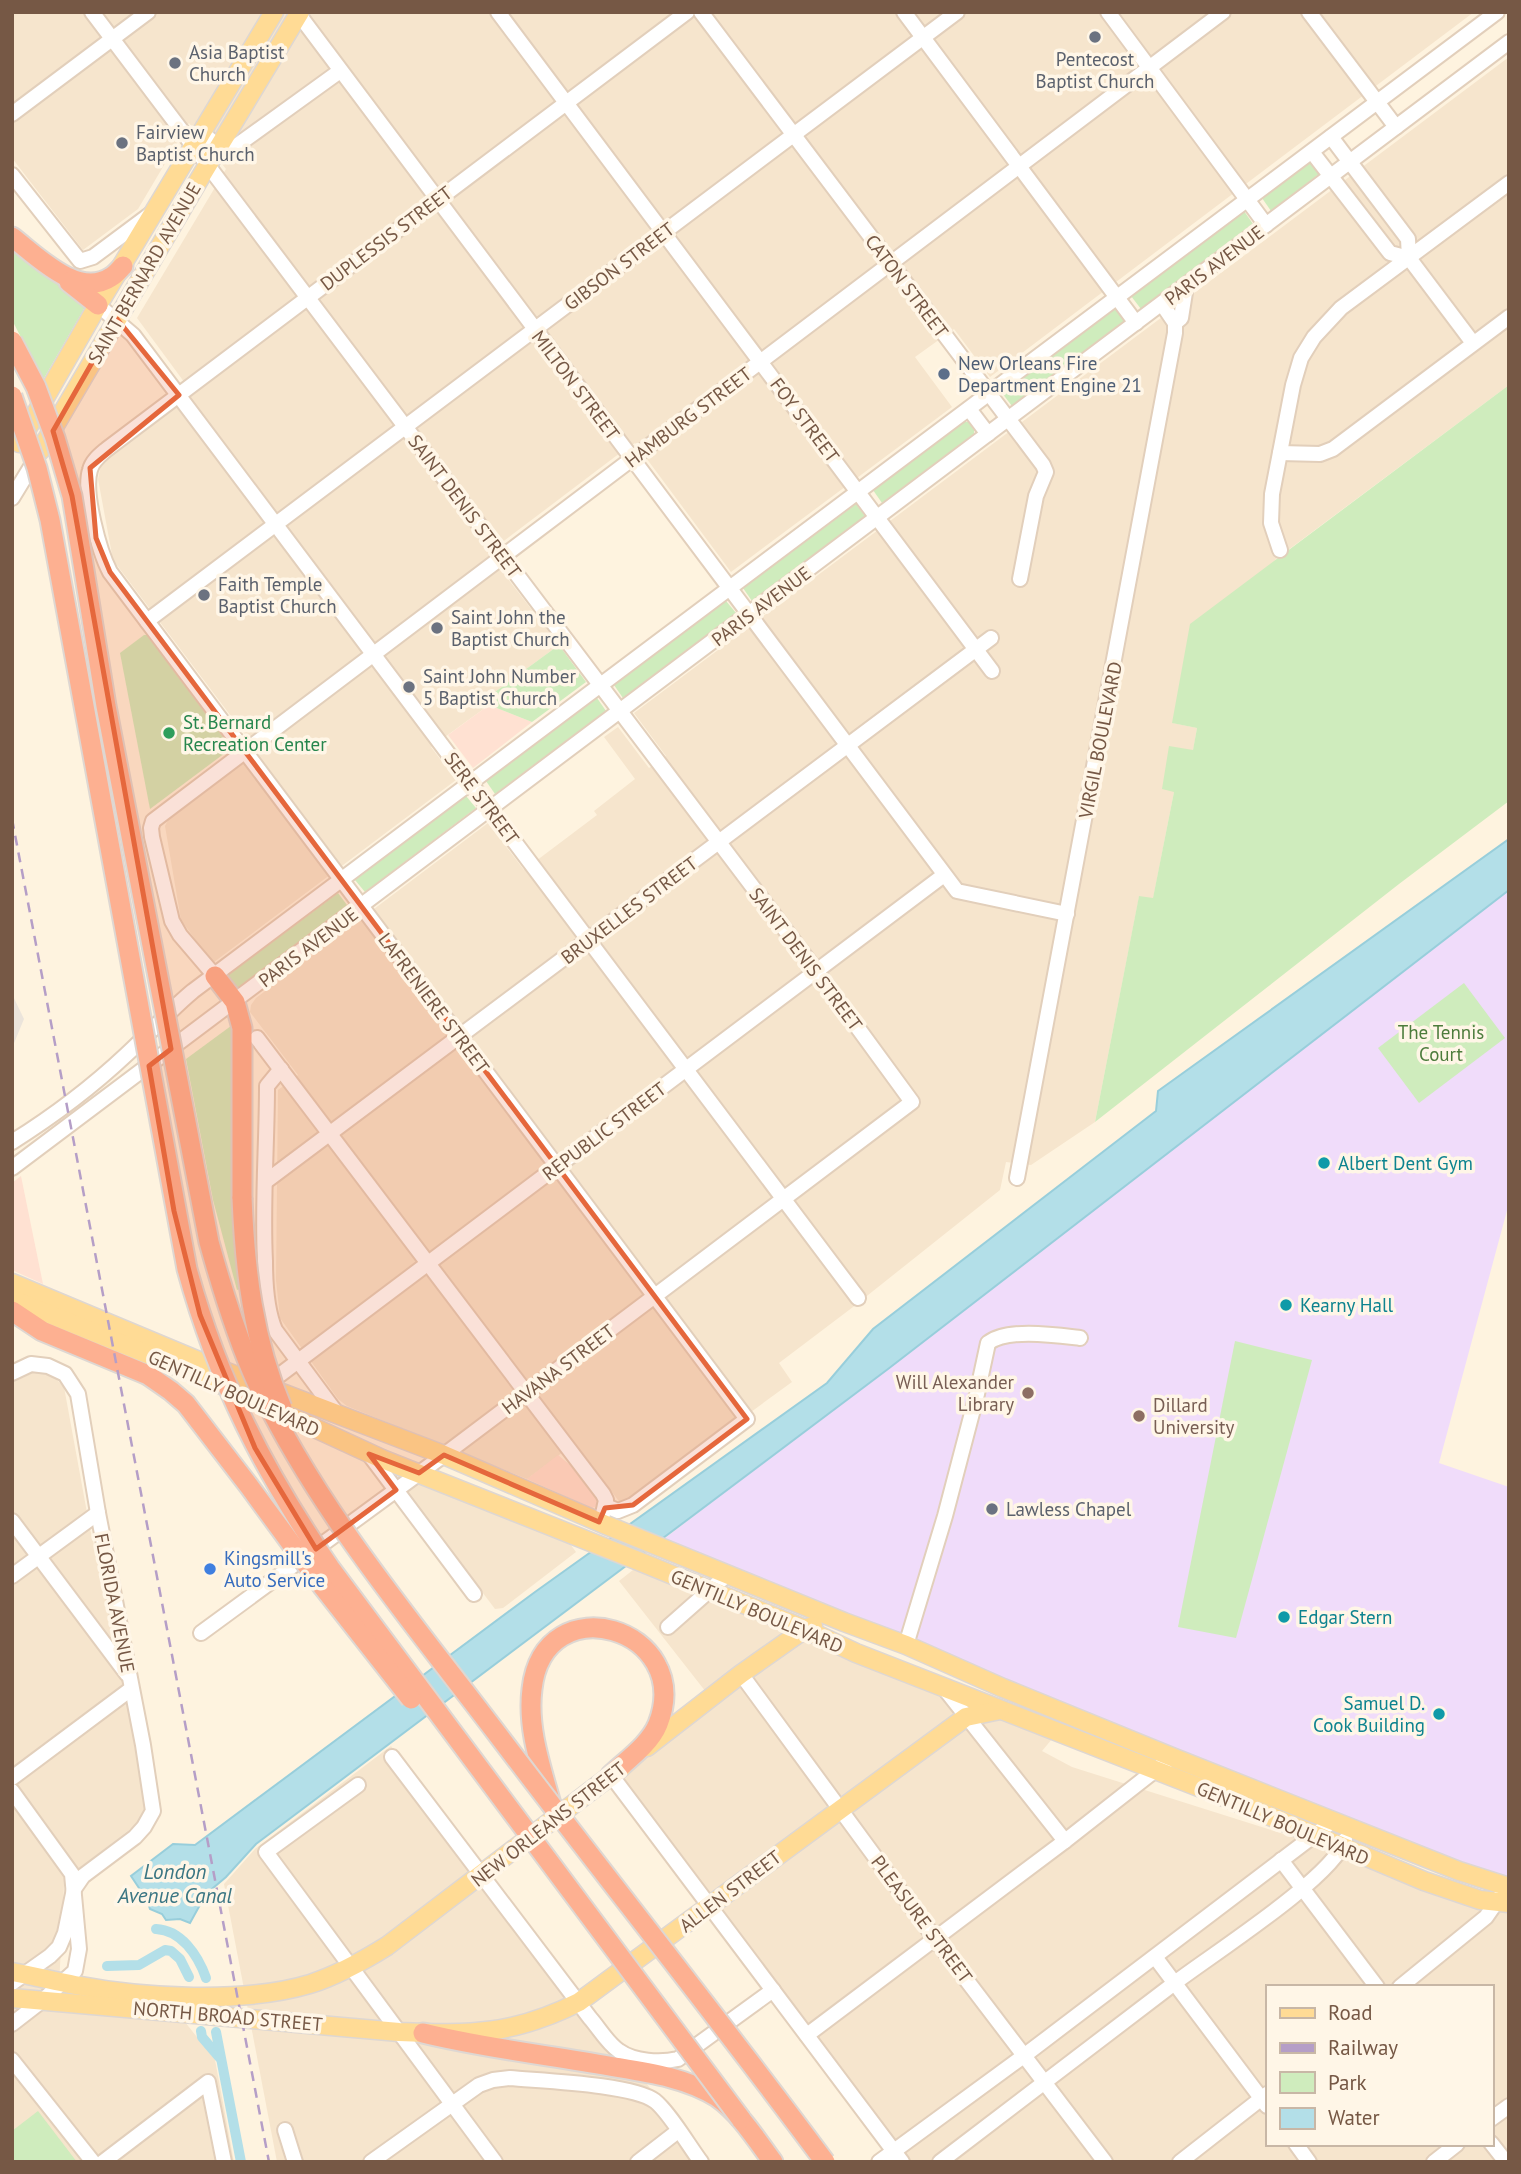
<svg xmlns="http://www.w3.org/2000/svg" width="1521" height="2174" font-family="'PT Sans',sans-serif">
	<rect width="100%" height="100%" fill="#fef3df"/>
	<!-- residential -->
	<g fill="#f6e5cd" fill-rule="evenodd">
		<polygon points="12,12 1474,12 990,377 954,329 915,357 952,407 731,572 635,443 616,456 488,553 559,645 488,697 489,705 431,747 456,780 214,962 212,962 181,920 165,826 168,820 258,752 113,560 98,479 101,465 120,448 193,394 137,318 226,169 189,123 138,209 83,250 12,158"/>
		<polygon points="1509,57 1509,385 1276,559 1173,723 1197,728 1193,751 1169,747 1174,792 1153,899 1139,897 1095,1122 1031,1165 1006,1162 1000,1190 853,1307 779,1363 792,1382 630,1500 621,1504 575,1443 527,1479 347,1406 338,1399 280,1318 276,1280 278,1090 298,1075 250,1012 251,1005 256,998 488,823 524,870 597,815 594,811 635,779 604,737 618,727 649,768 666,756 634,713"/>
		<polygon points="32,1373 44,1373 56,1379 64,1387 90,1529 159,1807 78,1869 64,1886 59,1986 170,2003 215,2060 234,2162 12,2162 12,1383"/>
		<polygon points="420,1483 430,1485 568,1541 576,1552 503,1608 495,1609 407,1492"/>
		<path d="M638,1566L1052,1739L1042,1751L1072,1767L1410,1874L1509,1901V2162H896L608,1779L713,1701L619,1581ZM1267,1987H1491V2144H1267Z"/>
		<polygon points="391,1746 706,2162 277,2162 224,1884 255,1849"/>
	</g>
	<!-- commercial -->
	<g fill="#ffe1d2">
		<polygon points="489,705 532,722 473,768 448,735"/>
		<polygon points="21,1176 43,1284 12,1270 12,1183"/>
		<polygon points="558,1455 570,1465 598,1501 595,1507 592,1508 527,1479"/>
	</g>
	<!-- industrial -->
	<polygon fill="#ebe4db" points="12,994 24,1019 12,1048"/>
	<!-- education -->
	<polygon fill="#f0dcfa" points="1509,890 1509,1203 1439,1463 1509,1487 1509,1887 656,1545"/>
	<!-- green -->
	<g fill="#cfecbd">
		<polygon points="1310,162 1319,174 1271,211 1262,198"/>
		<polygon points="1244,211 1253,224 1141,309 1131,296"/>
		<polygon points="12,241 88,302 43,380 12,320"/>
		<polygon points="1115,308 1124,321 1012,406 1002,393"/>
		<polygon points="1509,385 1509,801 1399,884 1095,1122 1139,896 1153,898 1174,792 1162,789 1169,746 1193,750 1197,728 1172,723 1190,624"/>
		<polygon points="964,422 968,422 974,430 974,434 882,503 873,490"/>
		<polygon points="856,504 865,516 752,601 743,588"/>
		<polygon points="726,601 736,613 623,698 614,685"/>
		<polygon points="144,635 147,635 229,745 229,750 150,809 120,653"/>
		<polygon points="559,645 586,682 532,722 489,705 488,697"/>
		<polygon points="597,698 606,711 495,794 486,781"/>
		<polygon points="466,796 476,808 365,892 355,880"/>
		<polygon points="338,893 347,905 236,992 225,977"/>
		<polygon points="1464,983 1505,1038 1419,1103 1378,1048"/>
		<polygon points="235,1023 242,1288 237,1290 213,1200 186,1059"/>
		<polygon points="1235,1341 1312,1360 1236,1638 1178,1627"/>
		<polygon points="38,2111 77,2162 12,2162 12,2131"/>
	</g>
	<!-- water -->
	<polygon fill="#b3dfe8" stroke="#98cedb" stroke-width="2" points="1509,839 1509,890 888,1369 256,1844 226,1877 206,1894 190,1923 180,1919 166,1920 162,1914 150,1909 147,1900 131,1876 173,1844 195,1845 535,1592 827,1383 873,1329 1156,1111 1158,1091"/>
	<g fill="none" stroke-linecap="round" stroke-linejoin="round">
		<!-- canal -->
		<g stroke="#b3dfe8" stroke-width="10">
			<path d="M156,1929C181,1930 198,1955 206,1978"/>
			<polyline points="107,1966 139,1965 165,1950 171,1951 180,1959 189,1977"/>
			<polyline points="201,2031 202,2037 219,2057"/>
			<polyline points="216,2032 241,2162"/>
		</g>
		<defs>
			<g id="minor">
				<polyline points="92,12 817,972 912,1102 444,1455 201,1633"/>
				<polyline points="297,12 957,891 1067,914"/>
				<polyline points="498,12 992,671"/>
				<polyline points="701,12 1043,465 1046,472 1036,496 1020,579"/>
				<polyline points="904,12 1136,323"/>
				<polyline points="1108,12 1266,225"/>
				<polyline points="1309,12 1396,127"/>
				<polyline points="12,114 148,12"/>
				<path d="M203,134C212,140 220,151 232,149L340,71"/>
				<polyline points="1331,137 1408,239 1409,258 1473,343"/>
				<polyline points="1312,152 1390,253 1409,258"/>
				<polyline points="12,175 80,261 93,257 152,213"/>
				<polyline points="98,305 133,335 858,1298"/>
				<polyline points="1175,323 1181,318 1186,286"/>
				<polyline points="969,409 988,434"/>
				<polyline points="1280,453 1320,454 1333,449 1509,317"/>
				<polyline points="12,498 37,457"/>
				<polyline points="1280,550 1271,523 1272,494 1293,385 1301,358 1314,337 1341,308 1509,183"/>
				<polyline points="147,621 957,12"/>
				<polyline points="215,976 180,935 172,921 152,837 151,828 153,821 1223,12"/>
				<polyline points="257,1038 603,1494 606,1500 603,1514"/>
				<path d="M281,1069L267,1086C267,1144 262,1203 265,1261C265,1283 266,1309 275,1330L338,1415"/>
				<path d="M12,1142C52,1117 93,1086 127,1054C150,1033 170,1010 193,991L1497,12"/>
				<polyline points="12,1168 1509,42"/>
				<polyline points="1017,1178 1175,333 1175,323 1162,304"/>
				<polyline points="265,1182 991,638"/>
				<polyline points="12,1373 31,1364 48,1366 65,1374 78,1394 98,1513 143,1745 153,1811 144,1827 135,1837 83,1876 74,1889 65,1933 59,1947 50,1956 12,1983"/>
				<polyline points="265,1386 944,875"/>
				<polyline points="369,1454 474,1594"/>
				<path d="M606,1506L618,1511L633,1505L747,1419L110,572C99,551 83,492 90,470C92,461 100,455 107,449L687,12"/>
				<polyline points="12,1521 127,1674"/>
				<polyline points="12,1576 98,1513"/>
				<polyline points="668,1627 728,1574"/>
				<path d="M906,1645L945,1516L977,1394L988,1343C1007,1328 1055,1335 1080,1338"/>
				<polyline points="741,1674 936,1940 1105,2162"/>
				<polyline points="944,1688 1065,1841"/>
				<path d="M392,1757L590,2018C599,2028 607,2043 619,2051C634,2062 661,2063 678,2059L773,1990"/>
				<polyline points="611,1775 902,2162"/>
				<polyline points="12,1778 131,1689"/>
				<polyline points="358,1785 266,1852 495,2162"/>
				<polyline points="12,1791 72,1874 79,1949 75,1971 43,2000 12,2024"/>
				<polyline points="1281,1860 1377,1987"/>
				<polyline points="1155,1957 1267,2106"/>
				<polyline points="1400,1987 1486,1917 1502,1894"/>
				<polyline points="807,2035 1065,1841 1172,1757"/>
				<polyline points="12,2060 93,2162"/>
				<polyline points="1491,2119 1509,2106"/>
				<polyline points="285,2130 295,2162"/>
				<polyline points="1491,2143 1506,2162"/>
				<polyline points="1296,2144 1309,2162"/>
				<polyline points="103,2162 208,2082 224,2162"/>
				<path d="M371,2162L479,2085L493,2080L510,2078C541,2081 632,2084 655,2101C669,2112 689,2146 701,2162"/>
				<polyline points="638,2162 678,2131"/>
				<polyline points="879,2162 1025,2055 1333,1821"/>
				<path d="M940,2162C1017,2103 1094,2044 1172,1985C1208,1957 1333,1878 1345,1840"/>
				<polyline points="1180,2162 1267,2094"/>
				<polyline points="1434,2162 1457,2144"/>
			</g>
			<g id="major">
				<polyline points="19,443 98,305 274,12"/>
				<polyline points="40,451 200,178 300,12"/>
				<polyline points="12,1283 206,1364 444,1455 606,1525 844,1622 906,1645 1003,1688 1172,1757 1459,1871 1509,1887"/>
				<polyline points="12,1299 211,1380 382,1459 636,1560 805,1629 856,1653 1232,1800 1424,1881 1480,1900 1509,1903"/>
				<polyline points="647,1747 741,1674 805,1629 813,1626"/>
				<path d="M12,1972C34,1976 54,1981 75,1985C144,1998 243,2004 310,1984C338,1975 363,1961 387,1946L622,1767"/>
				<path d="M12,1998L399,2032C470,2035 514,2035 579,2002L966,1717L1000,1710"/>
			</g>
			<g id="highway">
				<path d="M12,237C37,256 78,299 111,277C115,275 120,269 123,266"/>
				<polyline points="69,282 98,305"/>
				<polyline points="215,976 235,1002 242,1028 242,1198"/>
				<polyline points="12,1311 42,1331 148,1375"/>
				<path d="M551,1804C541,1767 527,1728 532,1689C544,1583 695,1628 658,1724C650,1744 627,1760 611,1775"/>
				<path d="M423,2033C484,2048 547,2055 609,2066C645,2072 685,2077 717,2097C740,2113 756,2139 773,2162"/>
			</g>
		</defs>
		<!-- minor casing -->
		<use href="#minor" stroke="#e2cfbb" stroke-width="18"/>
		<!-- major casing -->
		<use href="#major" stroke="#ded7d2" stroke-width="21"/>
		<!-- highway casing -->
		<use href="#highway" stroke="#ded7d2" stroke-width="23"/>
		<!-- minor -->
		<use href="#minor" stroke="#fff" stroke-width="14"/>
		<!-- major -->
		<use href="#major" stroke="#ffdb95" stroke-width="18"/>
		<!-- highway -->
		<use href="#highway" stroke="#fdb091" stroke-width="19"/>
		<!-- rail -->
		<polyline stroke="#b59ec7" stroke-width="2.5" stroke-dasharray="10 7" stroke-linecap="butt" points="12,819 269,2162"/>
		<defs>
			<g id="highway-bridge">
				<path d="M12,341L36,387L55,438L72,496L106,706L209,1242C222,1289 236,1336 256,1380C316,1508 410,1619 495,1731C604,1875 717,2016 825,2162"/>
				<path d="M12,396L37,468L50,520L187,1269C218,1382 264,1472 330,1568L741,2119"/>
				<path d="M242,1198C245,1270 253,1340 282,1408"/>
				<polyline points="148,1375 171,1391 186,1404 249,1486 323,1587 411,1699"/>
			</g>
		</defs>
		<!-- highway-bridge casing -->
		<use href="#highway-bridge" stroke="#ded7d2" stroke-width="23" stroke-linecap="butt"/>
		<!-- highway-bridge -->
		<use href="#highway-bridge" stroke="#fdb091" stroke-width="19"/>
	</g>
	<!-- marked area -->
	<path fill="#e5673c" fill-opacity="0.2" stroke="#e5673c" stroke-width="5" stroke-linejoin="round" d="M117,319L179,395L90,468L96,538L110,572L747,1419L633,1505L605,1508L599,1522L444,1455L419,1473L369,1454L396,1490L316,1549L255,1448L200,1315L174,1211L149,1066L171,1049L72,496L53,431Z"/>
	<!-- markers -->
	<g fill="#6b7280" stroke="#fff6e7" stroke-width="2.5">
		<circle cx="1095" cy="37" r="7"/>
		<circle cx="175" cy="63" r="7"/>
		<circle cx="122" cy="143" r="7"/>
		<circle cx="204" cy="595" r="7"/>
		<circle cx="437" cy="628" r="7"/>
		<circle cx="409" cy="687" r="7"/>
		<circle cx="992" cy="1509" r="7"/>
	</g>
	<circle fill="#5c6f8a" stroke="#fff6e7" stroke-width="2.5" cx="944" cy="374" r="7"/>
	<circle fill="#2e9e5b" stroke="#fff6e7" stroke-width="2.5" cx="169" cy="733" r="7"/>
	<g fill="#0f9aa8" stroke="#fff6e7" stroke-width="2.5">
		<circle cx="1324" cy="1163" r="7"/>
		<circle cx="1286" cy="1305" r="7"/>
		<circle cx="1284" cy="1617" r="7"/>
		<circle cx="1439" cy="1714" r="7"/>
	</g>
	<g fill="#8d6e63" stroke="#fff6e7" stroke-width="2.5">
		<circle cx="1028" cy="1393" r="7"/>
		<circle cx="1139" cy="1416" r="7"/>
	</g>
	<circle fill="#3f7fe0" stroke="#fff6e7" stroke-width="2.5" cx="210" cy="1569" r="7"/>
	<g text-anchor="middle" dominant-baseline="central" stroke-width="7" stroke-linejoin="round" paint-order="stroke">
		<!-- worship labels -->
		<g font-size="19" fill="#5b616d" stroke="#fff6e7" text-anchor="start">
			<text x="189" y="52">Asia Baptist<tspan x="189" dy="22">Church</tspan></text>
			<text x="1095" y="59" text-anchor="middle">Pentecost<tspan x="1095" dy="22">Baptist Church</tspan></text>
			<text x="136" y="132">Fairview<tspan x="136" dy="22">Baptist Church</tspan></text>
			<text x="218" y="584">Faith Temple<tspan x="218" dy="22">Baptist Church</tspan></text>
			<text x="451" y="617">Saint John the<tspan x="451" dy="22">Baptist Church</tspan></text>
			<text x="423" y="676">Saint John Number<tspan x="423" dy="22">5 Baptist Church</tspan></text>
			<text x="1006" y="1509">Lawless Chapel</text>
		</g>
		<!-- street labels -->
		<g font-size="19" fill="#765845" stroke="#fff6e7">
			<text transform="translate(386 238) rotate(-37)">DUPLESSIS STREET</text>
			<text transform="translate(1214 265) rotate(-37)">PARIS AVENUE</text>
			<text transform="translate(619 266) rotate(-37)">GIBSON STREET</text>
			<text transform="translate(144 273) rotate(-60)">SAINT BERNARD AVENUE</text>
			<text transform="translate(907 286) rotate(53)">CATON STREET</text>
			<text transform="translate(576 385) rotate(53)">MILTON STREET</text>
			<text transform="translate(688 417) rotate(-37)">HAMBURG STREET</text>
			<text transform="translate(805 420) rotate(53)">FOY STREET</text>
			<text transform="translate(465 506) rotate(53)">SAINT DENIS STREET</text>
			<text transform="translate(761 606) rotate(-37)">PARIS AVENUE</text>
			<text transform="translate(1100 740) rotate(-79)">VIRGIL BOULEVARD</text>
			<text transform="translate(482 798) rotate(53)">SERE STREET</text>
			<text transform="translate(629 910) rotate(-37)">BRUXELLES STREET</text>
			<text transform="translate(308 947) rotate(-37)">PARIS AVENUE</text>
			<text transform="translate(806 959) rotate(53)">SAINT DENIS STREET</text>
			<text transform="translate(434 1003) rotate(53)">LAFRENIERE STREET</text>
			<text transform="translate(604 1131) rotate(-37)">REPUBLIC STREET</text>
			<text transform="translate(558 1369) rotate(-37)">HAVANA STREET</text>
			<text transform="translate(234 1393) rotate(24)">GENTILLY BOULEVARD</text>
			<text transform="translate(115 1603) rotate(79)">FLORIDA AVENUE</text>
			<text transform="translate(757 1611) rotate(23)">GENTILLY BOULEVARD</text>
			<text transform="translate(1283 1823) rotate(23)">GENTILLY BOULEVARD</text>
			<text transform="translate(548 1824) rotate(-38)">NEW ORLEANS STREET</text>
			<text transform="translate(730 1891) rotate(-37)">ALLEN STREET</text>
			<text transform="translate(922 1919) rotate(53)">PLEASURE STREET</text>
			<text transform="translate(228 2016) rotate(5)">NORTH BROAD STREET</text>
		</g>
		<!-- service labels -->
		<g font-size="19" fill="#4e5e75" stroke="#fff6e7" text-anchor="start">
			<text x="958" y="363">New Orleans Fire<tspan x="958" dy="22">Department Engine 21</tspan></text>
		</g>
		<!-- leisure labels -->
		<g font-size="19" fill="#27864d" stroke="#fff6e7" text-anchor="start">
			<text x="183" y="722">St. Bernard<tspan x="183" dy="22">Recreation Center</tspan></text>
		</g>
		<!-- park labels -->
		<g font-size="19" fill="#4d7c3c" stroke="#fff6e7">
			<text x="1441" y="1032">The Tennis<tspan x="1441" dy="22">Court</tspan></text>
		</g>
		<!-- culture labels -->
		<g font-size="19" fill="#0d838f" stroke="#fff6e7" text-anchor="start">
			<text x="1338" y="1163">Albert Dent Gym</text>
			<text x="1300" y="1305">Kearny Hall</text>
			<text x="1298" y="1617">Edgar Stern</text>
			<text x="1425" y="1703" text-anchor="end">Samuel D.<tspan x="1425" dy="22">Cook Building</tspan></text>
		</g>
		<!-- education labels -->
		<g font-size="19" fill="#785e54" stroke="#fff6e7" text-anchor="end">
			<text x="1014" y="1382">Will Alexander<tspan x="1014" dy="22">Library</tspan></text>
			<text x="1153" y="1405" text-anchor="start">Dillard<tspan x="1153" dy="22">University</tspan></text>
		</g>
		<!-- shop labels -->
		<g font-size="19" fill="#366cbe" stroke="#fff6e7" text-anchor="start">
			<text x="224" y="1558">Kingsmill's<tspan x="224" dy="22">Auto Service</tspan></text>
		</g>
		<!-- water labels -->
		<g font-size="21" font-style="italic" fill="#3b7683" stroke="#fff6e7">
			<text x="175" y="1871">London<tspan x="175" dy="24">Avenue Canal</tspan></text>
		</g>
	</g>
	<!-- border -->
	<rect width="1521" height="2174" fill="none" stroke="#765845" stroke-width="28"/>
	<!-- legend -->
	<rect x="1266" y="1985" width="228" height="161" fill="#fff6e7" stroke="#c8b7a6" stroke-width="2"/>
	<rect x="1280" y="2008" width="35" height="10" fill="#ffdb95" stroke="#c8b7a6" stroke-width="2"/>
	<text x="1328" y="2020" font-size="21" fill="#765845">Road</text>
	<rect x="1280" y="2043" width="35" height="10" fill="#b59ec7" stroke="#c8b7a6" stroke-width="2"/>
	<text x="1328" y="2055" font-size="21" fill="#765845">Railway</text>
	<rect x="1280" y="2072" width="35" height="21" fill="#cfecbd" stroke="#c8b7a6" stroke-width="2"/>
	<text x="1328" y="2090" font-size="21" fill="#765845">Park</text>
	<rect x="1280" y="2108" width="35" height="21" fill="#b3dfe8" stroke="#c8b7a6" stroke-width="2"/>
	<text x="1328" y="2125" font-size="21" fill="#765845">Water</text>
</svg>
